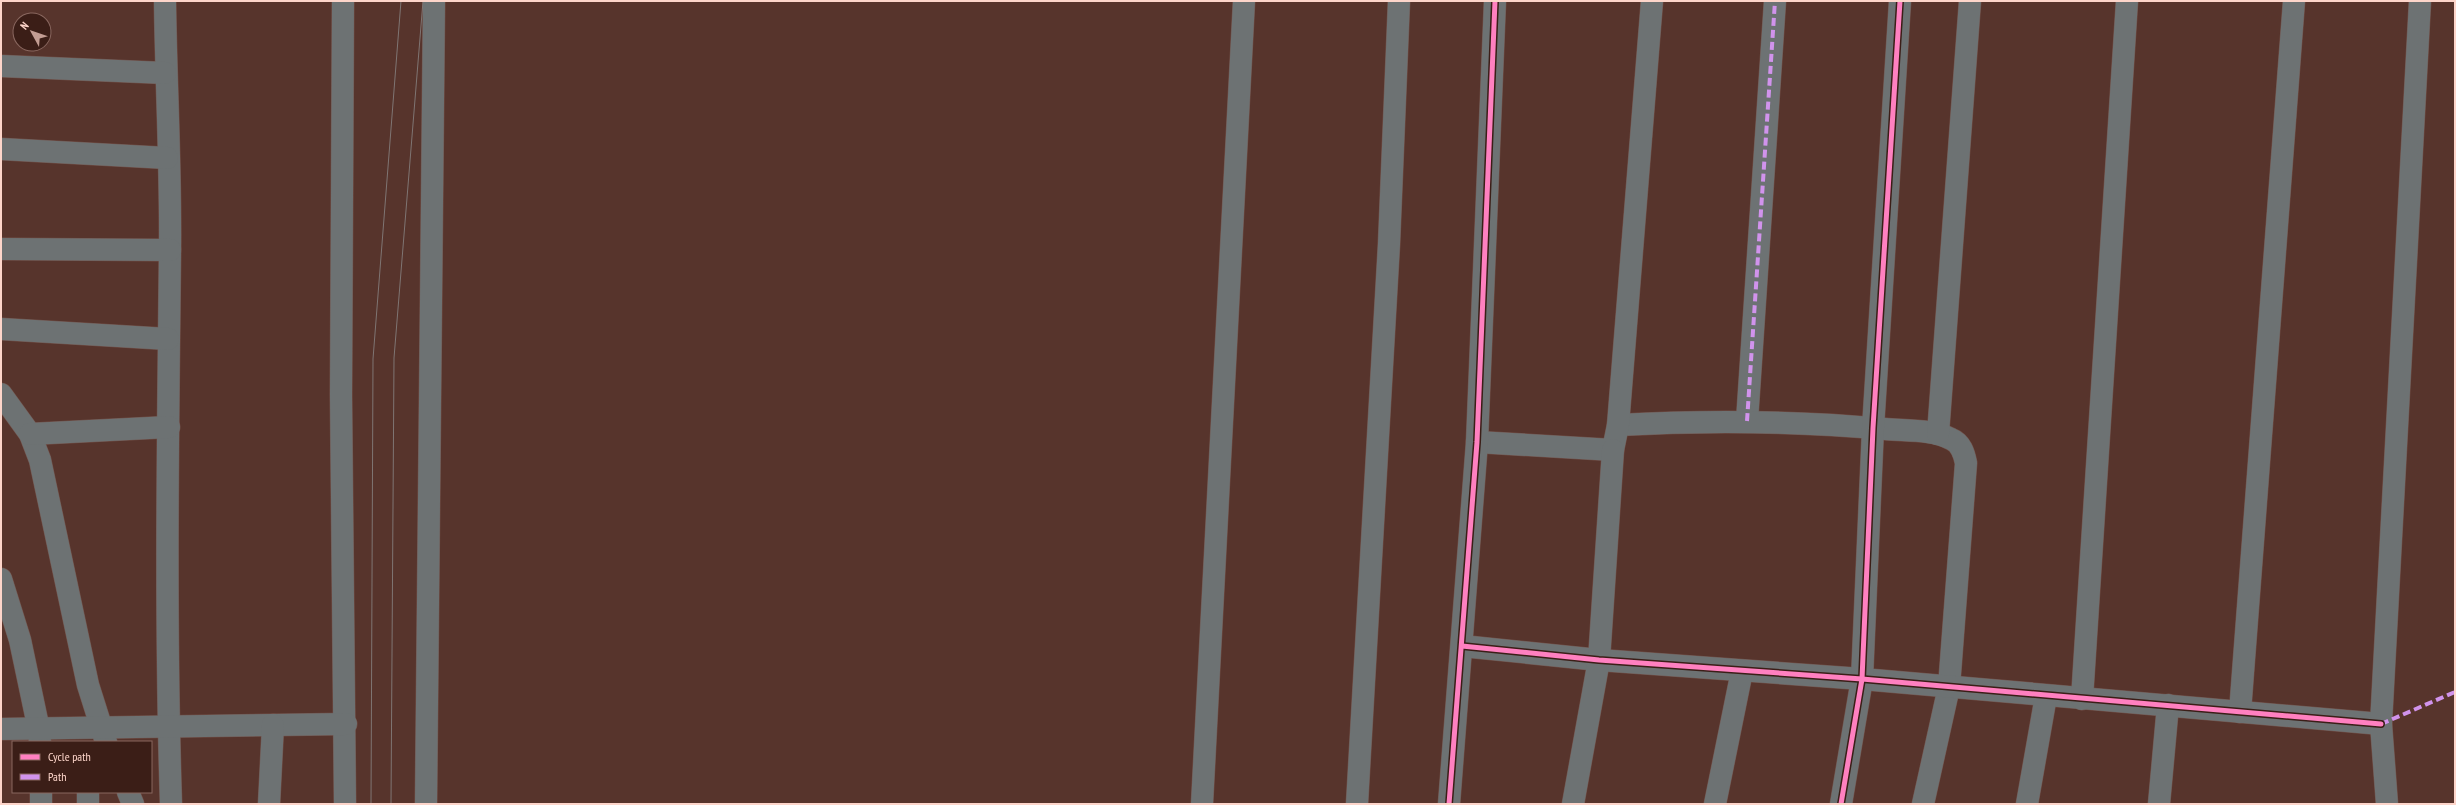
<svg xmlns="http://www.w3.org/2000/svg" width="2456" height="805" font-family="'PT Sans Narrow',sans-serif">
	<rect width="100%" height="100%" fill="#57342c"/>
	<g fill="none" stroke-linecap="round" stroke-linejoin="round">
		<defs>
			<g id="minor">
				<path d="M165,1C166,84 171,168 170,251C168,435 165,620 171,804"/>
				<polyline points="343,1 341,395 345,804"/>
				<polyline points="1,66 165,73"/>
				<polyline points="1,149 167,158"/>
				<polyline points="1,249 170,250"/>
				<polyline points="1,329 168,339"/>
				<polyline points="1,394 30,434 40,460 88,685 106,742"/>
				<polyline points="1747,421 1775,1"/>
				<path d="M1618,425C1707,420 1797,421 1885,429C1906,431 1932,429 1951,439C1961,443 1964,453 1966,463L1949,687L1923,804"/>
				<polyline points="30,434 169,427"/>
				<polyline points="1938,434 1970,1"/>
				<polyline points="1477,442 1613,450 1618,425 1652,1"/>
				<polyline points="1,579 20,640 39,730 40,742"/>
				<polyline points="1462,646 1599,660 1862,679 2381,724"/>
				<polyline points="2082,699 2127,1"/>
				<polyline points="2240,712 2294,1"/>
				<polyline points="1,729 346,724"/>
				<polyline points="41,792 41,804"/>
				<polyline points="88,792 88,804"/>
				<polyline points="128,792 133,804"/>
				<polyline points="269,804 273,725"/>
				<polyline points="426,804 434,1"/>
				<polyline points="1202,804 1244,1"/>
				<polyline points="1357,804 1389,244 1399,1"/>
				<polyline points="1449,804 1477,442 1495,1"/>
				<polyline points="1573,804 1599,660 1613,450"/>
				<polyline points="1715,804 1742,671"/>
				<polyline points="1841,804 1862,679 1873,428 1900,1"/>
				<polyline points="2027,804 2046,696"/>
				<polyline points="2159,804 2168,705"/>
				<polyline points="2387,804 2381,724 2420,1"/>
			</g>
		</defs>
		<!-- minor casing -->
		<use href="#minor" stroke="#72534c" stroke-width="23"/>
		<!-- minor -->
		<use href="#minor" stroke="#6d7273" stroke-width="22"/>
		<!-- tram -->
		<g stroke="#7f7573" stroke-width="1">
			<polyline points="371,804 373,359 401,1"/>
			<polyline points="391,804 394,358 423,1"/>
		</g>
		<!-- quiet -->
		<g stroke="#d193ec" stroke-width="4" stroke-dasharray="8 4" stroke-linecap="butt">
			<polyline points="1747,421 1775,1"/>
			<polyline points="2381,724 2455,692"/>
		</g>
		<defs>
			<g id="cycleway">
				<polyline points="1462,646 1599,660 1862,679 2381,724"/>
				<polyline points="1449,804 1477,442 1495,1"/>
				<polyline points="1841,804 1862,679 1873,428 1900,1"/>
			</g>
		</defs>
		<!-- cycleway casing -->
		<use href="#cycleway" stroke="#3b1e17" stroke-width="8"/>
		<!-- cycleway -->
		<use href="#cycleway" stroke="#ff80c0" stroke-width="5"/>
	</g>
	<!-- border -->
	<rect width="2456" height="805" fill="none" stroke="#fdd5ca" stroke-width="4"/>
	<!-- legend -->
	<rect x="12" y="741" width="140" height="52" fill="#3b1e17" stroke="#89675f"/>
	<rect x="20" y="754" width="20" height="6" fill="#ff80c0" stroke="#89675f"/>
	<text x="48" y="761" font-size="12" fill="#fdd5ca">Cycle path</text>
	<rect x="20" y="774" width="20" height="6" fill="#d193ec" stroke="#89675f"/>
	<text x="48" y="781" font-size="12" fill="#fdd5ca">Path</text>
	<!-- north arrow -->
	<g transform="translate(32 32) rotate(310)"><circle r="19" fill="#3b1e17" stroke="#89675f"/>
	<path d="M0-3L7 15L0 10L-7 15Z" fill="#c39d93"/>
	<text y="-6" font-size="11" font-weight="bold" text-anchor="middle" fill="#fdd5ca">N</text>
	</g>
</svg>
